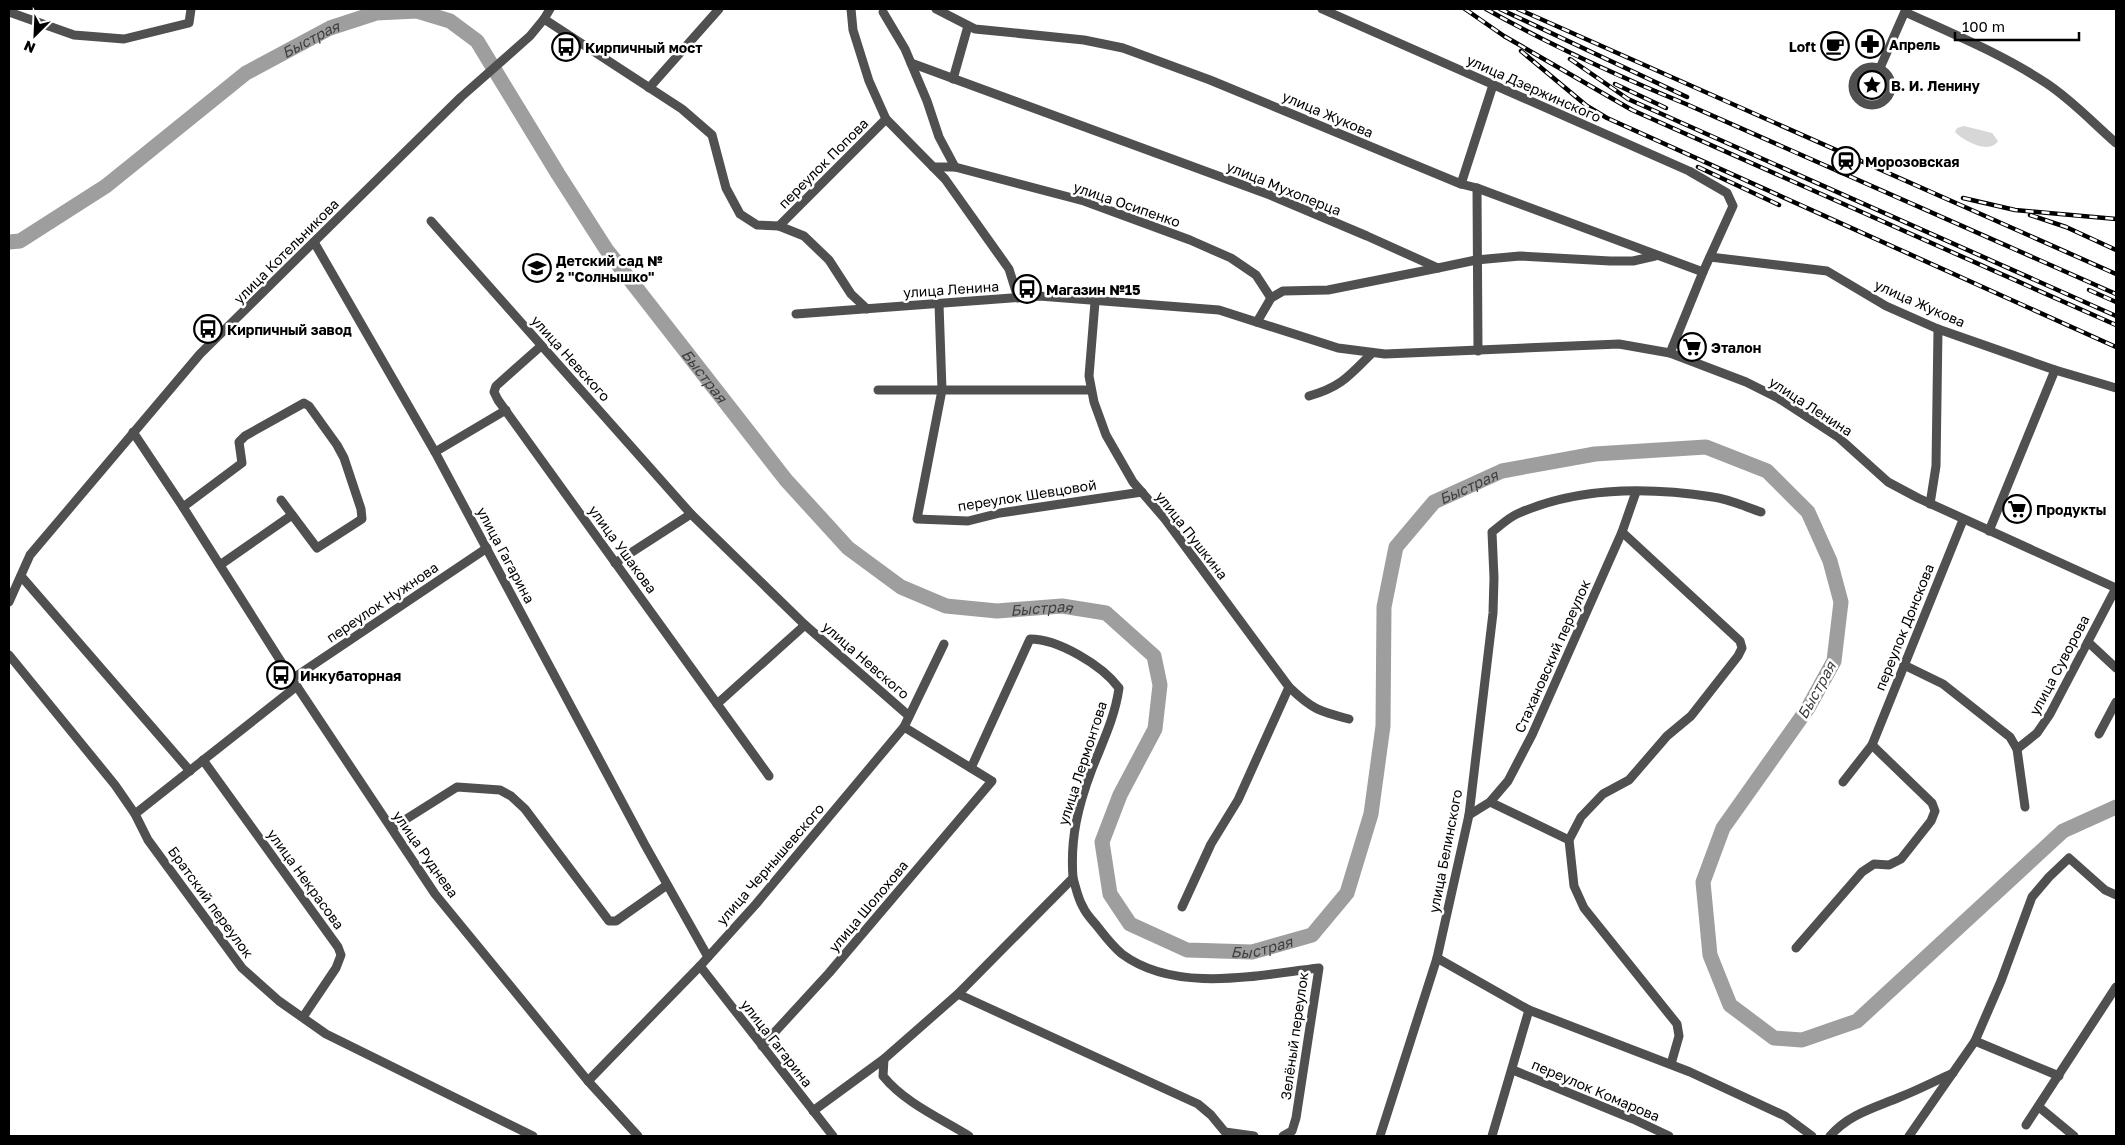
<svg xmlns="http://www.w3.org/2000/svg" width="2125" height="1145" font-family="'Golos Text',sans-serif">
	<rect width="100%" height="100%" fill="#fff"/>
	<!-- green -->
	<g fill="#d7d7d7">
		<circle cx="1872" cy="86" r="15"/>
		<path d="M1964,126L1992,133L1998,141C1989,155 1964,141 1955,132L1957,128Z"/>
	</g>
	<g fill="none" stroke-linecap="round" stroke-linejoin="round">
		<!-- river -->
		<path stroke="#9e9e9e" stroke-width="15" id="s1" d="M9,242L20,241L106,186L246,73L330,28L376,13L417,11L450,21L477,41L558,174L606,249L786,480L848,548L901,587L946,606L997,611L1062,606L1106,613L1154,656L1160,685L1155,729L1120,795L1102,842L1110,894L1130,924L1187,950L1252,952L1312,935L1347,893L1371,814L1383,726L1384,607L1396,547L1434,502L1502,471L1595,454L1706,447L1767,471L1808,512L1830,561L1841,602L1834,661L1808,708L1723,828L1703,882L1710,955L1730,1005L1774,1038L1802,1040L1857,1021L2063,831L2116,807"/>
		<!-- minor -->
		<g stroke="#505050" stroke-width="9">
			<polyline points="851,9 853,30 869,81 886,119 945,179 1009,269 1018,298"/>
			<polyline points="936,9 975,29 1084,40 1123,48 1210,80 1461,184 1477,188 1703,272"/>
			<polyline points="1322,9 1689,171 1727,193 1733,206 1703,272 1670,353"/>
			<polyline points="9,12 74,35 124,39 189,23 191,9"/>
			<polyline points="883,12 905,49 927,101 939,137 955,167"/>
			<path d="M1905,12C1953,34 2002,54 2046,83C2072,100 2093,123 2116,143"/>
			<polyline points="544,19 682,109 712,135 726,188 740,214 757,225 779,226 804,236 829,260 851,294 867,309"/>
			<polyline points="911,63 1270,195 1367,236 1438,268 1476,260 1520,256 1610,261 1633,261 1655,256"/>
			<circle cx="1872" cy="86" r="19"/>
			<polyline points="1880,68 1906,9"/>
			<polyline points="953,79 968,26"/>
			<polyline points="649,88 719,9"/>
			<polyline points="933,167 955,167 1084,201 1190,240 1231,258 1256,275 1271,298"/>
			<polyline points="1461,184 1493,85"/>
			<polyline points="1477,188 1478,351"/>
			<polyline points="431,221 691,514 805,625 909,716"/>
			<polyline points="779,226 886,119"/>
			<polyline points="314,242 435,452 645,845 708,957"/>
			<polyline points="1710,257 1827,271 1886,306 1938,329 2055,370 2116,388"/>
			<path d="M1095,302L1089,376L1094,402L1106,435L1133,482L1165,519L1289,687C1312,709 1318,711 1349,719"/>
			<polyline points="939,304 942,390 917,519 968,521 1000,513 1142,492"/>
			<polyline points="796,314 1039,296 1219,310 1338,348 1385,354 1619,344 1670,353 1746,382 1778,398 1838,437 1888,482 1918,498 2116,588"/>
			<polyline points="1257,322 1271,298 1283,291 1328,290 1438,268"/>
			<polyline points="541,346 496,386 494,392 498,400 769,776"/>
			<polyline points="878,390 1091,390"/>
			<path d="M1309,396C1341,387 1349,376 1372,353"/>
			<polyline points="133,432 183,507 292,679 435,894 588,1081 638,1136"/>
			<polyline points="435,452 506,410"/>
			<polyline points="1930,504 1936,466 1938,329"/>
			<polyline points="183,507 242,463 239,442 245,436 304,403 309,406 337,445 344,458 361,509 362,519 317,548 281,500"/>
			<polyline points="1989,531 2055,370"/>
			<polyline points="1622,532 1740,641 1742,648 1738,656 1691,716 1667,736 1629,780 1603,794 1581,817 1569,840 1574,886 1584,908 1677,1024 1679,1036 1671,1064"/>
			<polyline points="615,563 691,514"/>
			<polyline points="220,565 292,515"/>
			<polyline points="21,576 190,771"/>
			<polyline points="9,602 30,555 200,354 461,97 530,36 544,19 550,9"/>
			<polyline points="2088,642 2116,668"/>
			<polyline points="9,655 115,785 135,814 148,840 242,968 279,1001 326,1034 533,1136"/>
			<polyline points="1904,665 1943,684 2010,737 2017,749 2025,807"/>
			<polyline points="292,679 487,548"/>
			<polyline points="717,704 805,625"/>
			<polyline points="2099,734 2116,702"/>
			<polyline points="2017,749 2037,733 2050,714 2116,588"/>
			<polyline points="203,760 338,947 341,955 336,968 303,1017"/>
			<polyline points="1843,782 1872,745 1963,520"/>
			<polyline points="1490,802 1569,840"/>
			<polyline points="135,814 297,686"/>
			<polyline points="1469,815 1490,802 1508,781 1532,735 1622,532 1636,492"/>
			<polyline points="392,828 457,787 500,790 511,796 525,809 609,921 616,921 667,885"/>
			<path d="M1073,878C1076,888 1078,899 1083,907C1086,914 1092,920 1097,926C1104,935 1112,946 1122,954C1176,994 1258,975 1319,968L1296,1118L1292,1131L1283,1136"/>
			<polyline points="1182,907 1211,844 1238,800 1289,687"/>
			<polyline points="1796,948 1862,872 1874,864 1889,865 1901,859 1931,821 1935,811 1932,803 1872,745"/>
			<polyline points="1437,958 1529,1010 1690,1072 1785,1116 1812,1136"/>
			<polyline points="700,966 833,1136"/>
			<polyline points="958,994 1198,1104 1211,1115 1225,1132 1254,1136"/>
			<polyline points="1975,1041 2059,1076"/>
			<polyline points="762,1046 829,973 992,781 904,727"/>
			<path d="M884,1059L883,1076C905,1103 940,1118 969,1136"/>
			<polyline points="1513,1070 1633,1119 1669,1136"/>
			<polyline points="588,1081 700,966 756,904 904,727 944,644"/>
			<polyline points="2039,1107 2074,1136"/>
			<path d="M813,1111L884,1059L958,994L1073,878C1070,838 1078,806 1092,769C1103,741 1115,717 1119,688C1102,665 1058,639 1030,639L971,768"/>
			<polyline points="2026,1125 2116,987"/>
			<path d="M1380,1136L1437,958L1469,815L1493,613L1494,578L1492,532C1500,526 1508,518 1517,514C1577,487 1649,487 1713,497C1729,499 1746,507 1761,512"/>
			<polyline points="1492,1136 1529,1010"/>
			<path d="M1830,1136C1849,1114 1874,1108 1900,1097C1918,1090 1935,1081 1953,1073"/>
			<polyline points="1909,1136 1975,1041 2001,981 2032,897 2049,877 2069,858 2105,890 2116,895"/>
		</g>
		<defs>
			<g id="rail">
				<polyline points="1465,9 1504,36 1632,110 2116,325"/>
				<path d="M1486,9C1552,46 1615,75 1686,104L2116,294"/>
				<polyline points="1500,9 1687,97"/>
				<polyline points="1518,9 2116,274"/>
				<polyline points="1521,51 1587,106 1607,118 2116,347"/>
				<polyline points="1570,59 1628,99 2116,316"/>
				<polyline points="1615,84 1666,108"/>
				<polyline points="1698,167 1779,205"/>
				<polyline points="1963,198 2015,210 2116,219"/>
				<polyline points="2030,215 2066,227 2116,250"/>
				<polyline points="2089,290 2116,302"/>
			</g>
		</defs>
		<!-- rail casing -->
		<use href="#rail" stroke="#000" stroke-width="4.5"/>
		<!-- rail -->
		<use href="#rail" stroke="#fff" stroke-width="2.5" stroke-dasharray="8" stroke-linecap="butt"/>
	</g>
	<!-- icons -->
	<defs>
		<symbol id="pharmacy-ring" viewBox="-11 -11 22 22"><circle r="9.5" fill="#fff" stroke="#000" stroke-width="1.5"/><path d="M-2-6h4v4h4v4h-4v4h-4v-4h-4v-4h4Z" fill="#000"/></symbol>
		<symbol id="cafe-ring" viewBox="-11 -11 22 22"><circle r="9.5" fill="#fff" stroke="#000" stroke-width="1.5"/><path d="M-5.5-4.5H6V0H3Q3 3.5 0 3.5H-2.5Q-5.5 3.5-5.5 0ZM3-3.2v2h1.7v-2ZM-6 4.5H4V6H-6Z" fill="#000"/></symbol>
		<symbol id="bus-ring" viewBox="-11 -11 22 22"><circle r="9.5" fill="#fff" stroke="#000" stroke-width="1.5"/><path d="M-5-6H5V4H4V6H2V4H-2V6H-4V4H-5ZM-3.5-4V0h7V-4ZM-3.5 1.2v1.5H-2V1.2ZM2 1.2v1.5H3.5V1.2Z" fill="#000"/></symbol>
		<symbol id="sight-ring" viewBox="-11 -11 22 22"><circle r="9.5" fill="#fff" stroke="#000" stroke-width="1.5"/><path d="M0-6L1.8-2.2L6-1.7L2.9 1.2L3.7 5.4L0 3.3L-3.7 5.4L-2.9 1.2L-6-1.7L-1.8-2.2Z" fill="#000"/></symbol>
		<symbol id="station-ring" viewBox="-11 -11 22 22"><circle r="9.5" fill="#fff" stroke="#000" stroke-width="1.5"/><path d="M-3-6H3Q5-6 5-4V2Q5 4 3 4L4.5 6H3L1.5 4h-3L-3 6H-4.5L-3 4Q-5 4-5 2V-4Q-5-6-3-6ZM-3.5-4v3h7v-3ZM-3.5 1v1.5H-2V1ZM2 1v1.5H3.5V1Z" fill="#000"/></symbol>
		<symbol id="school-ring" viewBox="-11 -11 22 22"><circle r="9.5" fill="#fff" stroke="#000" stroke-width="1.5"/><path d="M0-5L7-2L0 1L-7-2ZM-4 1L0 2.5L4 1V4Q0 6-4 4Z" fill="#000"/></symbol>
		<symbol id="supermarket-ring" viewBox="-11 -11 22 22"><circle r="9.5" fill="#fff" stroke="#000" stroke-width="1.5"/><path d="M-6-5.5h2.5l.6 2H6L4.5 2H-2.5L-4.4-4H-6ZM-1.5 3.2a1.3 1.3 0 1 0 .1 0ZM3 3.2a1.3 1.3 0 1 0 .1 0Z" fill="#000"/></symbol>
	</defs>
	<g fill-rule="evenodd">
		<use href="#pharmacy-ring" x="1854" y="28" width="32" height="32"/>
		<use href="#cafe-ring" x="1819" y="30" width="32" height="32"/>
		<use href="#bus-ring" x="550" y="31" width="32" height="32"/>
		<use href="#sight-ring" x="1856" y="69" width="32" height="32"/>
		<use href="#station-ring" x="1830" y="145" width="32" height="32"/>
		<use href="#school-ring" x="521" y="252" width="32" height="32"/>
		<use href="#bus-ring" x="1011" y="273" width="32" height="32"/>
		<use href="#bus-ring" x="192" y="313" width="32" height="32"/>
		<use href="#supermarket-ring" x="1676" y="331" width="32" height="32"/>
		<use href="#supermarket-ring" x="2001" y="493" width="32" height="32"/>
		<use href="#bus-ring" x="265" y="659" width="32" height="32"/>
	</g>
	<g text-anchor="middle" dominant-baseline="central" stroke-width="5" stroke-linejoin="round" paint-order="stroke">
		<!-- poi labels -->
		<g font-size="14" font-weight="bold" fill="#000" stroke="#fff" text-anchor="start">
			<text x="1889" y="44">Апрель</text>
			<text x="1816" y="46" text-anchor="end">Loft</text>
			<text x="585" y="47">Кирпичный мост</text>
			<text x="1891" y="85">В. И. Ленину</text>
			<text x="1865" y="161">Морозовская</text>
			<text x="556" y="260">Детский сад №<tspan x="556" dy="16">2 "Солнышко"</tspan></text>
			<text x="1046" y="289">Магазин №15</text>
			<text x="227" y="329">Кирпичный завод</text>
			<text x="1711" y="347">Эталон</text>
			<text x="2036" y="509">Продукты</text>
			<text x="300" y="675">Инкубаторная</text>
		</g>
		<!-- street labels -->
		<g font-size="14" fill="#000" stroke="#fff">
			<text transform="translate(1534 88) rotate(24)">улица Дзержинского</text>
			<text transform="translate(1328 114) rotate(23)">улица Жукова</text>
			<text transform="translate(823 163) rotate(-45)">переулок Попова</text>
			<text transform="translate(1284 188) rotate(22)">улица Мухоперца</text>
			<text transform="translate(1127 204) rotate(19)">улица Осипенко</text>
			<text transform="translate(286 251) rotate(-45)">улица Котельникова</text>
			<text transform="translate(951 289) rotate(-4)">улица Ленина</text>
			<text transform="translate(1920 303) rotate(24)">улица Жукова</text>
			<text transform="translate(571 358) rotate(48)">улица Невского</text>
			<text transform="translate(1811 406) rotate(33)">улица Ленина</text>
			<text transform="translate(1027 495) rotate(-9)">переулок Шевцовой</text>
			<text transform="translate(1192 535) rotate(52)">улица Пушкина</text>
			<text transform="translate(623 549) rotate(54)">улица Ушакова</text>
			<text transform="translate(506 555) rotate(62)">улица Гагарина</text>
			<text transform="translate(382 602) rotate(-34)">переулок Нужнова</text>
			<text transform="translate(1904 627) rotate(-68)">переулок Донскова</text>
			<text transform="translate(1552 656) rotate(-66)">Стахановский переулок</text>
			<text transform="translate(866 660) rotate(41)">улица Невского</text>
			<text transform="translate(2059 665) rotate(-62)">улица Суворова</text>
			<text transform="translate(1082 763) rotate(-72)">улица Лермонтова</text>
			<text transform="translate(1445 851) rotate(-79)">улица Белинского</text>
			<text transform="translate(426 854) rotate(55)">улица Руднева</text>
			<text transform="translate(770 864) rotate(-49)">улица Чернышевского</text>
			<text transform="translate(306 879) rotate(54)">улица Некрасова</text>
			<text transform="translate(211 902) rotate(54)">Братский переулок</text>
			<text transform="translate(868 906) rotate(-50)">улица Шолохова</text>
			<text transform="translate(1294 1036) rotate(-82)">Зелёный переулок</text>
			<text transform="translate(777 1043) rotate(52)">улица Гагарина</text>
			<text transform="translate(1596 1090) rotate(23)">переулок Комарова</text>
		</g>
		<!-- water labels -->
		<g font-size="15" font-style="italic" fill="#3f3f3f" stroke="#fff">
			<text stroke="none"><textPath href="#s1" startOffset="366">Быстрая</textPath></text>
			<text stroke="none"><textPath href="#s1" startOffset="951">Быстрая</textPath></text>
			<text stroke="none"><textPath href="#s1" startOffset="2496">Быстрая</textPath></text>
			<text stroke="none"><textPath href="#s1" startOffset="1386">Быстрая</textPath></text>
			<text transform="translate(1816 690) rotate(-61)">Быстрая</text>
			<text stroke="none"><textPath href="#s1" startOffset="1941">Быстрая</textPath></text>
		</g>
	</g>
	<!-- border -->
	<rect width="2125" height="1145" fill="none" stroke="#000000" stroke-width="20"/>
	<!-- north arrow -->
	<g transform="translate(35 35) rotate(204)" stroke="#ffffff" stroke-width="4" paint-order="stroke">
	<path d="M0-4L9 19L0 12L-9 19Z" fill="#000000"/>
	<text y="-8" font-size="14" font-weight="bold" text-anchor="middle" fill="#000000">N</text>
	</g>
	<!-- scale -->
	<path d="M1955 32v8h124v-8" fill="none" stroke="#000000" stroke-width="2.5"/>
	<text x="1962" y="32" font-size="15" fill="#000000" stroke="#ffffff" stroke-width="4" paint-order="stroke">100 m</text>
</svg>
